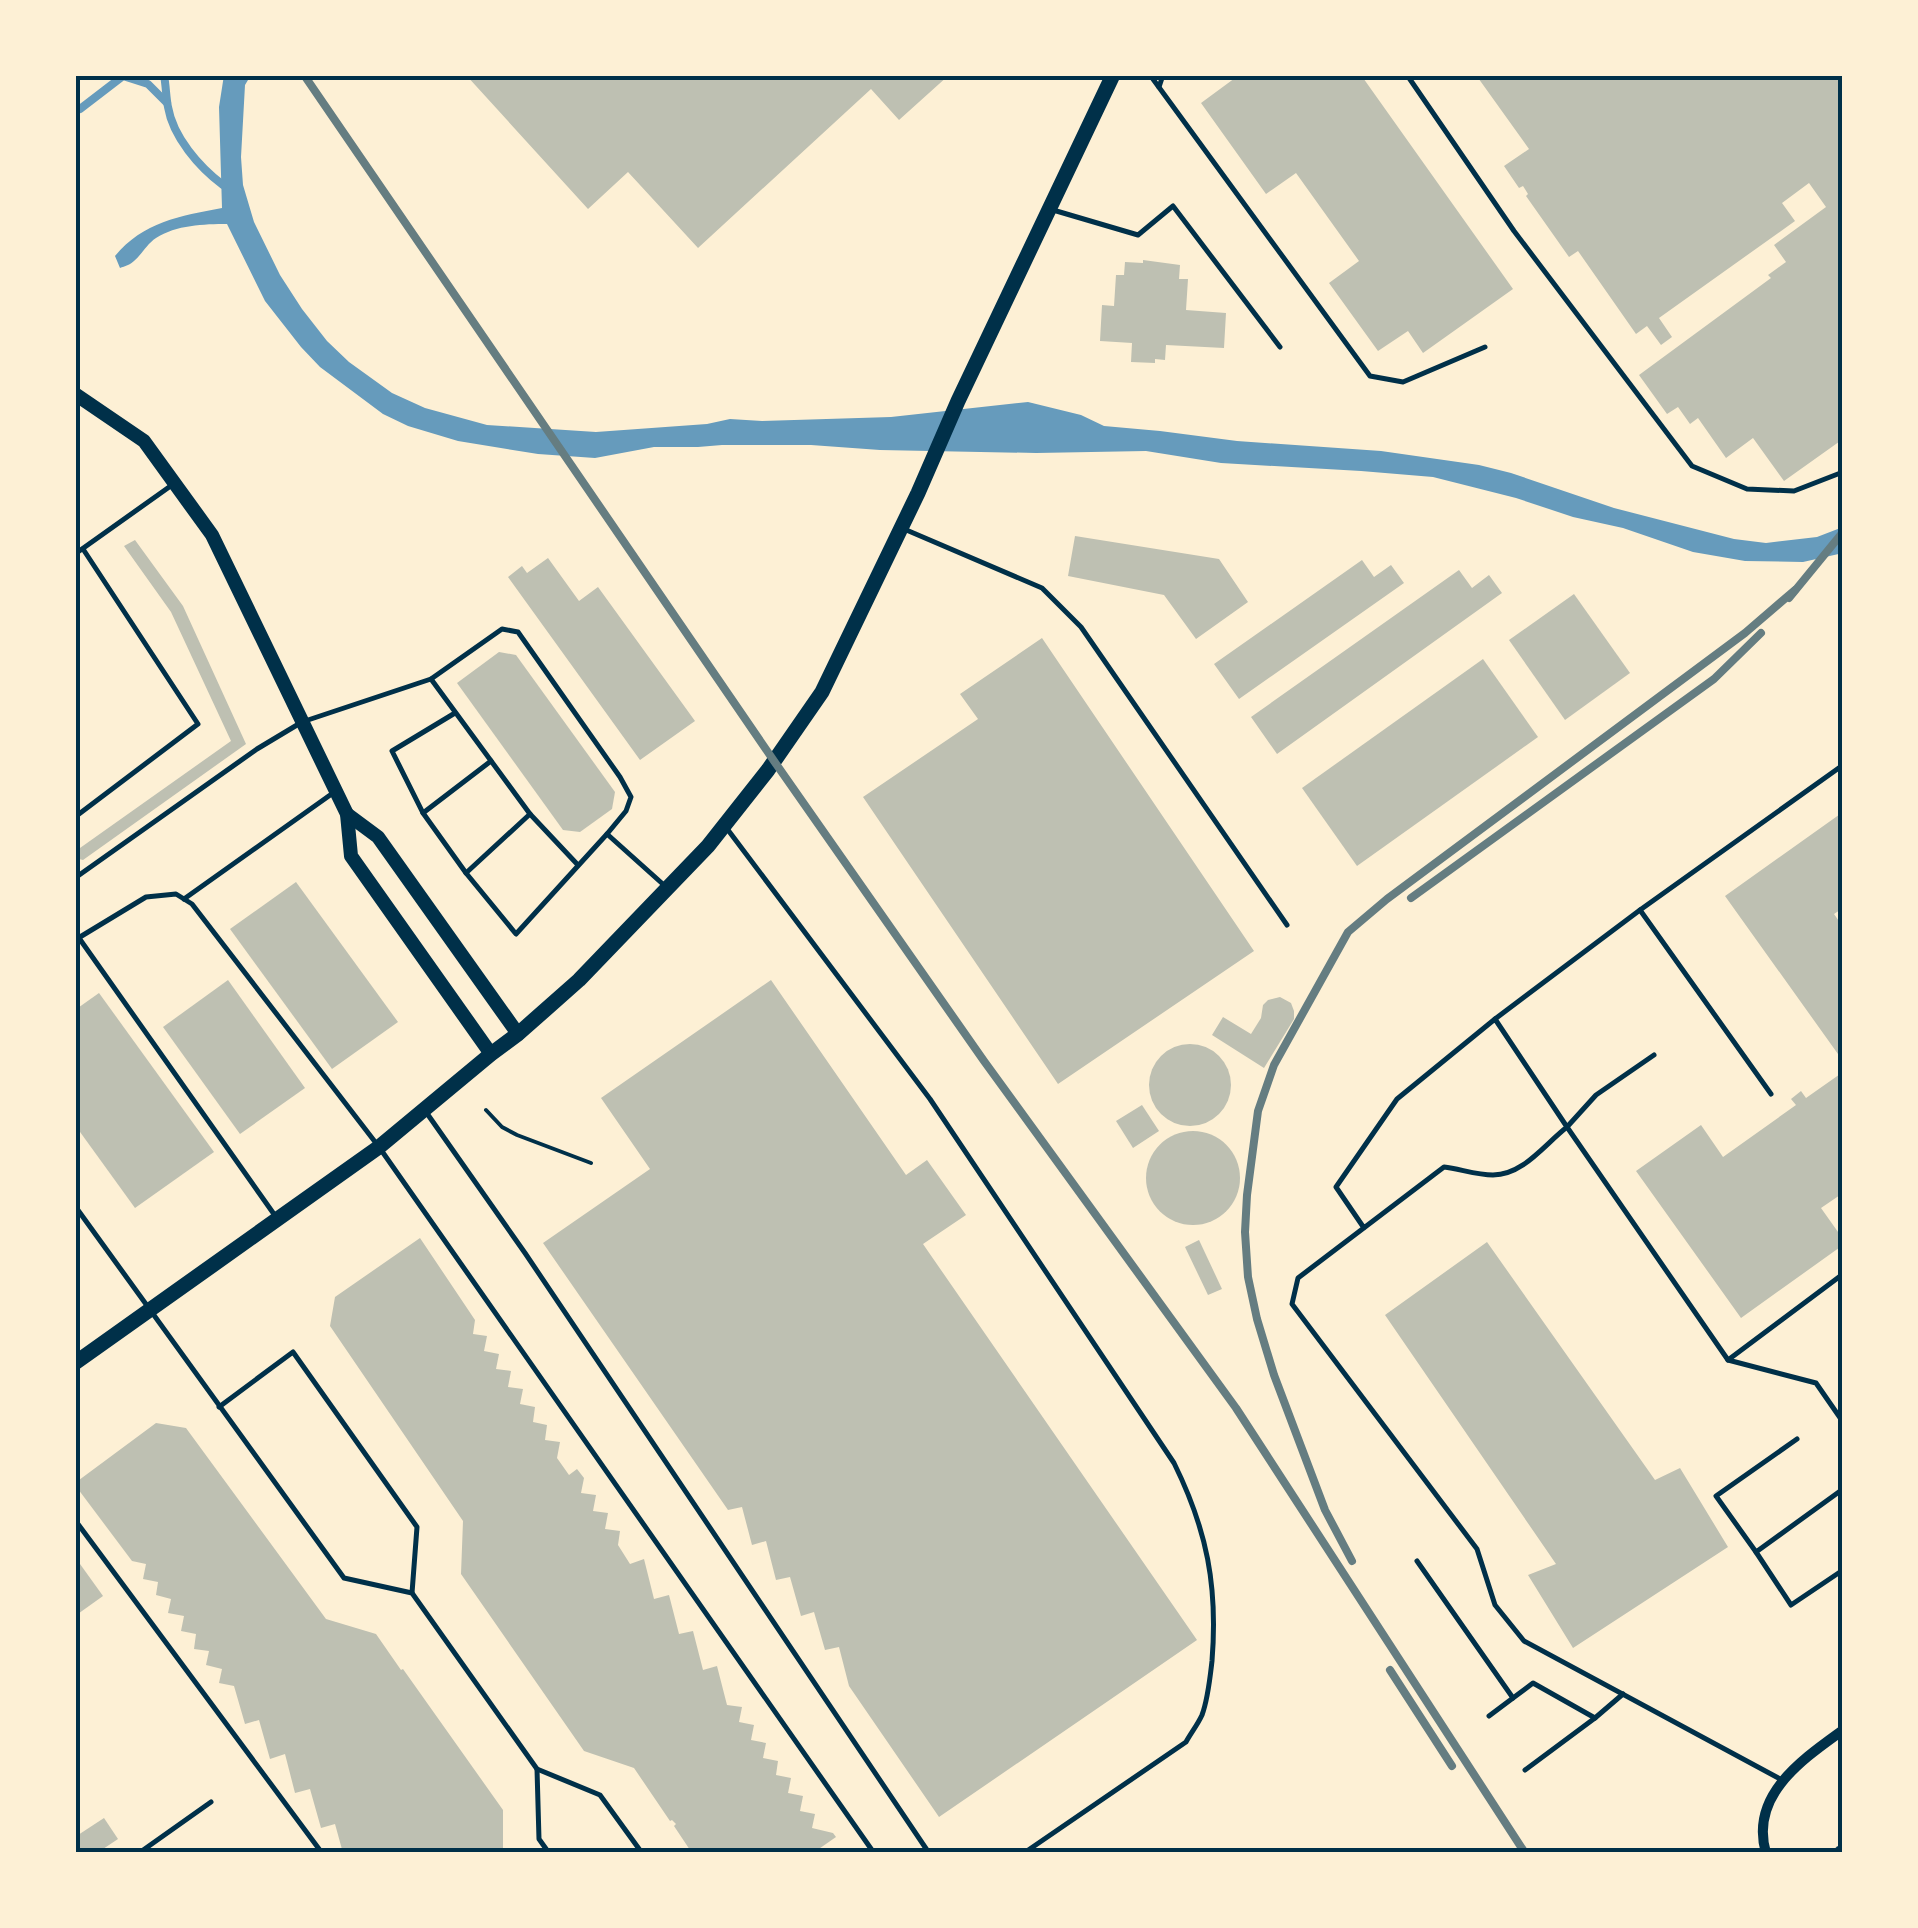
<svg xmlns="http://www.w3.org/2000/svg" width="1918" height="1928" font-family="'DM Sans',sans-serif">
	<rect width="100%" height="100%" fill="#fdf0d5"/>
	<!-- water -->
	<path fill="#669bbc" d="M224,75H251L245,85L241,157L243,185L254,222L280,275L302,309L327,341L349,362L392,393L425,408L487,425L596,432L707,424L730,419L762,421L891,417L1028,402L1081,415L1104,426L1160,431L1237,441L1381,451L1479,465L1511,473L1614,508L1734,539L1766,543L1817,537L1843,527V553L1803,562L1745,561L1693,552L1623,528L1573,517L1516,498L1433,477L1361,471L1221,463L1146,451L1036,453L880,450L811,445H722L698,447H654L595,458L538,454L458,441L408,426L383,414L320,367L301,347L265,301L227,224C204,224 176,225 156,238C147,244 142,254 134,261C130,265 125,266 120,268L115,256C143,222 180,216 222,208L219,107Z"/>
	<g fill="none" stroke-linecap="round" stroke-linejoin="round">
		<!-- stream -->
		<g stroke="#669bbc" stroke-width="8">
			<path d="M164,75C166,86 166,97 168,107C173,137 199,167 223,185"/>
			<polyline points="80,109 123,76 148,84 167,103"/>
		</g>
	</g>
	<!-- building -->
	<g fill="#bec0b2">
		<polygon points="466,75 949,75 899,120 871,89 698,248 628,172 588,209"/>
		<polygon points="1233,75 1361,75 1513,289 1423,353 1408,331 1378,351 1329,283 1359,261 1296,173 1266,194 1201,103 1235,78"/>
		<polygon points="1476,75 1843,75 1843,439 1784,481 1753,438 1726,458 1698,418 1690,424 1678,407 1667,414 1639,375 1771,278 1768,275 1786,262 1774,245 1826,207 1809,183 1782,203 1795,221 1659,318 1672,337 1661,345 1647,326 1636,334 1578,251 1569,257 1526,196 1528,194 1523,186 1519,188 1504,166 1529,149"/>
		<polygon points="1143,260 1180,265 1179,279 1188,279 1186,310 1226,313 1224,348 1166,345 1165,360 1155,359 1155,363 1131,362 1132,343 1100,341 1102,305 1114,306 1116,275 1124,275 1125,262 1143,263"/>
		<polygon points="1075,536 1219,559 1248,602 1196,639 1164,595 1068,576"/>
		<polygon points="135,540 183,606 246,744 83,860 75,858 75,847 80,848 231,741 171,612 124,546"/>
		<polygon points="548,558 579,601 598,587 695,721 640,760 508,577 522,566 527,573"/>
		<polygon points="1362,560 1374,577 1391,565 1404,583 1239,699 1214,664"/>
		<polygon points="1459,570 1472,588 1489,575 1502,593 1277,754 1251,717"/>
		<polygon points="1574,594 1630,673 1565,720 1509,640"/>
		<polygon points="1042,638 1254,951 1058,1084 863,797 978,719 960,694"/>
		<polygon points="499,652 516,655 615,792 612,809 580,832 563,830 457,683"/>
		<polygon points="1483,659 1538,737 1357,866 1302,788"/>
		<polygon points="1843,812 1843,908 1834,914 1843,927 1843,1061 1725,896"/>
		<polygon points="296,882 398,1022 332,1069 230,929"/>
		<polygon points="228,980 305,1088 240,1134 163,1027"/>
		<polygon points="771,980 906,1175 927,1160 966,1215 923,1244 1197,1640 939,1817 849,1686 839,1647 825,1650 814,1612 801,1616 790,1577 776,1580 766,1541 752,1545 742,1507 728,1510 543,1243 650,1169 601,1098"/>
		<polygon points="99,993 214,1152 135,1208 75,1125 75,1010"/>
		<polygon points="1280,997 1291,1003 1294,1011 1294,1019 1264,1068 1212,1035 1223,1017 1251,1034 1261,1018 1263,1005 1268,1000"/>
		<circle cx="1190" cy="1085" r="41"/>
		<polygon points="1843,1072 1843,1193 1821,1208 1843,1239 1843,1245 1741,1318 1636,1171 1701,1125 1723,1157 1796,1105 1791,1099 1801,1091 1806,1098"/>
		<polygon points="1142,1105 1159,1131 1133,1148 1116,1121"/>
		<circle cx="1193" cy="1178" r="47"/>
		<polygon points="420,1238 475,1320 473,1334 487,1336 484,1351 499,1354 496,1369 511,1371 508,1387 523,1389 520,1404 535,1407 533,1422 547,1425 545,1440 560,1442 557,1458 569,1475 577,1469 584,1478 581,1493 596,1495 593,1511 608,1513 605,1529 620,1531 618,1545 630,1564 644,1559 654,1599 669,1595 679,1634 693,1631 703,1670 717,1666 727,1705 742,1707 739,1722 754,1725 751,1740 766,1743 763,1758 778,1761 776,1775 791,1778 788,1793 803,1796 800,1811 815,1814 812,1828 833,1833 836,1837 813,1853 692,1853 674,1826 676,1824 672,1820 670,1821 634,1768 584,1751 461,1574 463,1521 330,1326 335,1297"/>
		<polygon points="1199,1240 1222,1289 1208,1295 1185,1247"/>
		<polygon points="1487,1242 1655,1480 1680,1468 1728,1547 1573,1648 1528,1575 1556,1564 1385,1315"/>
		<polygon points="156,1423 186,1428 326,1619 376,1634 401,1670 403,1669 503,1810 503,1853 343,1853 335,1824 321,1828 310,1789 295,1793 285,1754 270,1759 259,1720 245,1724 234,1686 219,1683 222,1669 206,1665 209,1651 194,1649 196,1634 181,1631 184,1616 168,1613 171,1599 156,1595 158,1582 143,1579 146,1564 132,1561 75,1485 75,1483"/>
		<polygon points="75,1557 103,1596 75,1616"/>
		<polygon points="104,1818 118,1839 97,1853 75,1853 75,1837"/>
	</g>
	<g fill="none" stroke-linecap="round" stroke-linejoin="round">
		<!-- path -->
		<polyline stroke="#003049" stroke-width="4" points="486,1110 502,1127 517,1135 591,1163"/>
		<!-- service -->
		<g stroke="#003049" stroke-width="5">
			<polyline points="1150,75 1370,376 1403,382 1485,347"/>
			<polyline points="1407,75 1514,231 1692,466 1747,489 1794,491 1843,472"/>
			<polyline points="1159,87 1163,75"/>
			<polyline points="1053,210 1138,235 1173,206 1280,347"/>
			<polyline points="904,529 1042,588 1081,627 1287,925"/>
			<polyline points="75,554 172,485"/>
			<polyline points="431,679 502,629 518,632 620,777 631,797 626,811 607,834 516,934 466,873 423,813 392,751 455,713"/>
			<polyline points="423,813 491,761"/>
			<polyline points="75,817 198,724 83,549"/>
			<path d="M725,826L930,1099L1174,1463C1207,1530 1218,1586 1212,1661C1210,1678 1208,1699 1202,1715C1198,1724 1191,1733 1186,1742L1024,1853"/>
			<polyline points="607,834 665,886"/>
			<polyline points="466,873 530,814"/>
			<polyline points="75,878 257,749 302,722 431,679 530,814 577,864"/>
			<polyline points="184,899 333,793"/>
			<polyline points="1640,910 1771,1094"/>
			<polyline points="79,938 276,1217"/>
			<polyline points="75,940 146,897 176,894 192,904 379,1147 874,1853"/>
			<polyline points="1495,1019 1640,910 1843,765"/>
			<polyline points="1654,1055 1596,1095 1567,1127 1728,1360 1816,1383 1843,1422"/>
			<polyline points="426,1112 525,1253 929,1853"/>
			<polyline points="75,1206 344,1578 412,1593 537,1769 539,1839 549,1853"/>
			<path d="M1364,1228L1336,1187L1397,1099L1495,1019L1567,1127C1544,1145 1523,1175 1493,1175C1477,1175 1460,1169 1444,1167L1298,1278L1292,1304L1477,1549L1495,1605L1524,1641L1782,1780"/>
			<polyline points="1728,1360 1843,1274"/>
			<polyline points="219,1407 293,1352 417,1527 412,1593"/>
			<polyline points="1797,1439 1716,1496 1756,1552 1843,1489"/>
			<polyline points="75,1520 322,1853"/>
			<polyline points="1756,1552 1791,1605 1843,1570"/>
			<polyline points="1417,1561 1513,1698 1489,1716"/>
			<polyline points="1513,1698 1533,1683 1595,1718 1525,1770"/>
			<polyline points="1595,1718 1623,1694"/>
			<polyline points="537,1769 600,1795 642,1853"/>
			<polyline points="139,1853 211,1802"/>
		</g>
		<!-- minor -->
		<path stroke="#003049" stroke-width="10" d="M1766,1853C1749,1795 1803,1759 1843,1730"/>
		<!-- tertiary -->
		<g stroke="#003049" stroke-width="14">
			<polyline points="75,394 144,441 212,535 347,814 351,856 491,1054"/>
			<polyline points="347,814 378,837 518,1034"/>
		</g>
		<!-- secondary -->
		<g stroke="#003049" stroke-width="15">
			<polyline points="75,1363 379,1147 491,1054 518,1034 579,980 708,846 768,770 822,692 918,493 958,401 1113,75"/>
			<polyline points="1841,1853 1843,1852"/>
		</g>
		<!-- rail -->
		<g stroke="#657d81" stroke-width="8">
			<polyline points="304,75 774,761 984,1061 1236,1408 1525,1853"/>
			<polyline points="1789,598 1843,532"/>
			<polyline points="1411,898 1714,679 1761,633"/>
			<polyline points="1352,1561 1325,1510 1274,1375 1257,1319 1248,1277 1245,1232 1247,1195 1258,1111 1274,1065 1348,932 1387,899 1745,633 1795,590"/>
			<polyline points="1390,1670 1452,1766"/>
		</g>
	</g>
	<!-- border -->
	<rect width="1918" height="1928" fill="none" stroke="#fdf0d5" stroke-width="155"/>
	<rect x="78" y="78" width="1762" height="1772" fill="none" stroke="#003049" stroke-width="4"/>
</svg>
